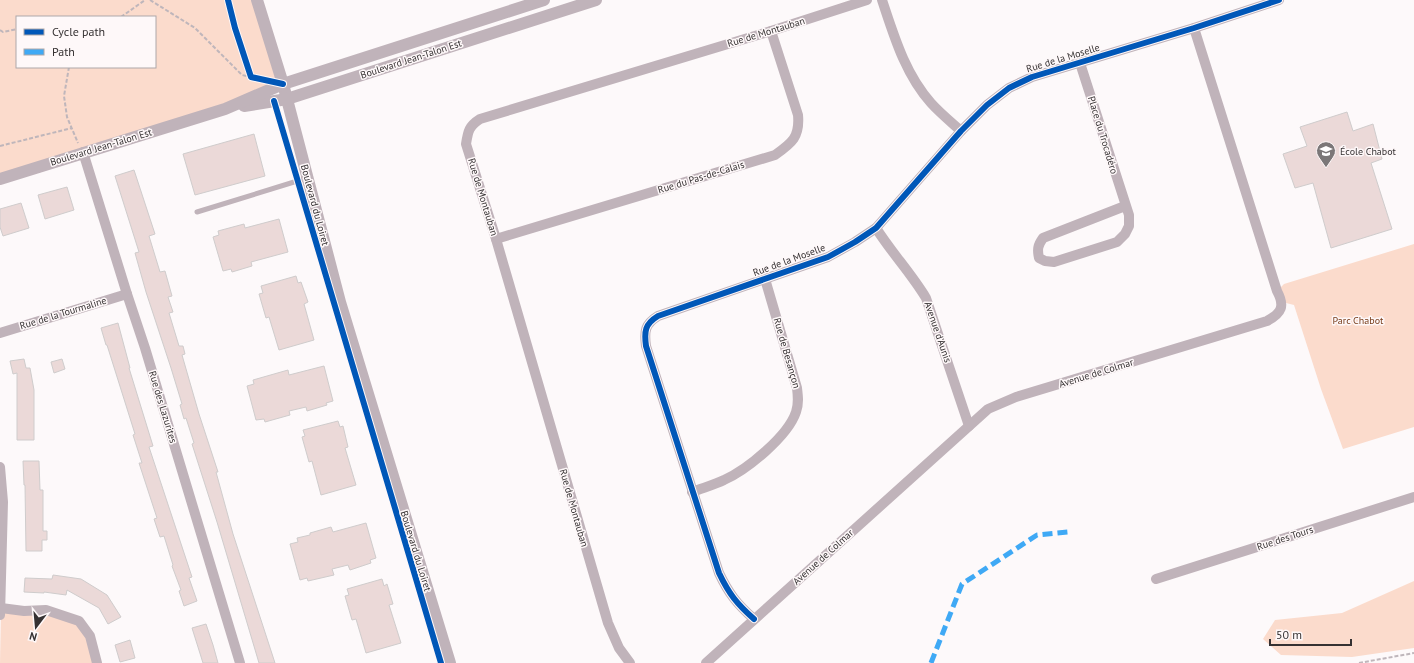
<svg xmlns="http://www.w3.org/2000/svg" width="1414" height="663" font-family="'PT Sans',sans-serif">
	<rect width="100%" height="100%" fill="#fdf9fa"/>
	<!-- green -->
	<g fill="#fbdbcc" fill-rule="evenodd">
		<path d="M0,0H257L283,84L0,178ZM17,17H155V67H17Z"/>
		<polygon points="1414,244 1414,427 1343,449 1321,389 1294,305 1282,302 1277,291 1284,284"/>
		<polygon points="1414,581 1414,648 1352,657 1281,655 1263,639 1275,620 1342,613"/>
		<polygon points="1,608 24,611 79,621 97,663 0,663"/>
	</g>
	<!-- building -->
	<g fill="#ebd9d8" stroke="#cfcccc">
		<polygon points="1347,112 1353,131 1373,124 1382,159 1371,163 1392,229 1331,248 1313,183 1295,188 1283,154 1307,146 1300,127"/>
		<polygon points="254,134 265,176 195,195 183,154"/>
		<polygon points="134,170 155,234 149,236 160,272 165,271 172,296 168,297 173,312 169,313 179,346 183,346 185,354 182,355 199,414 218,472 216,472 233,534 275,663 259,663 217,522 192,444 194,443 186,418 184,419 180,405 182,404 171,368 146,292 135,253 139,252 115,176"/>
		<polygon points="67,187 74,210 45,219 38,195"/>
		<polygon points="21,203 29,228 3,236 0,227 0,209"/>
		<polygon points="279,219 288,252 251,262 252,266 232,272 231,269 223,271 213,237 219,235 218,231 244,224 245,228"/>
		<polygon points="296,276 298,283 301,282 308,302 304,304 314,340 279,350 269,317 266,318 259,294 263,293 261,286"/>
		<polygon points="118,323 130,368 129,368 153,446 149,447 192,577 189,578 197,601 184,606 179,591 181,590 172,566 173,565 164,536 160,537 154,519 157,518 139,463 142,463 133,435 135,434 107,345 106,345 101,328"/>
		<polygon points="24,359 26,368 30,368 34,390 34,440 17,440 17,373 13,374 10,361"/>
		<polygon points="62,359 65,369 54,373 51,362"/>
		<polygon points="324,366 333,401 326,403 327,405 307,411 306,407 289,411 290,415 265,422 264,419 256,420 247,386 254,384 253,380 288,370 289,375"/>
		<polygon points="338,421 340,427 343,426 348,447 345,448 356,485 321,495 312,461 309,462 302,437 305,436 303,430"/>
		<polygon points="23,461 39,461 40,490 43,490 43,531 47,531 47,540 42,540 42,551 26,551 25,485 24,485"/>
		<polygon points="366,523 376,558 370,560 371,563 350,570 348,565 332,569 334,575 308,581 307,578 300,580 290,544 298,542 297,538 310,535 310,533 331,527 333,532"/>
		<polygon points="53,575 81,579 107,595 121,617 108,624 99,608 67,590 66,595 44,592 44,593 24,592 25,578 52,579"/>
		<polygon points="382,579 384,586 387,584 393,604 389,605 401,643 366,653 356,619 352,620 345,596 349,595 347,589"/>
		<polygon points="206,624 213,645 218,663 203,663 192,628"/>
		<polygon points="130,640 135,658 120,662 115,645"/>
	</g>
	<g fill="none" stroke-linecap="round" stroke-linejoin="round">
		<!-- path -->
		<g stroke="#bfb6bb" stroke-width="2" stroke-dasharray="4 2" stroke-linecap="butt">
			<polyline points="150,0 195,28 242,75 251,77"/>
			<polyline points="121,17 145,0"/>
			<polyline points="0,30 3,32 17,29"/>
			<polyline points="69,67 64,96 67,117 78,143"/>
			<polyline points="0,146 72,128"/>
			<polyline points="1359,663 1414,653"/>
		</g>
		<!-- service -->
		<polyline stroke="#c0b3ba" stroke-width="5" points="197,212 307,178"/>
		<!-- minor -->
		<g stroke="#c0b3ba" stroke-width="10">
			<path d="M882,0C894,36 905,74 931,103C940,113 951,122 961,131"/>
			<path d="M1080,63L1129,215V226L1125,234L1117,242L1054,262L1045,261L1039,258C1037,249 1038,245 1043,238L1125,206"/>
			<polyline points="83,152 127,294 145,348 240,663"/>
			<path d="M876,228C891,252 911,273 926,298L969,426"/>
			<path d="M496,239L775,155C792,143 800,137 798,115L771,31"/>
			<polyline points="0,333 127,294"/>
			<polyline points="0,467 3,502 0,615"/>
			<path d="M692,492C702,488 714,485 724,480C747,470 788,436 796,412C799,404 798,396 797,388L765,279"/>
			<polyline points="1156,579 1414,497"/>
			<polyline points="1,608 24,611 46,610 79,621 90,636 97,663"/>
			<path d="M754,619C737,604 729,594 719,573L646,346C644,331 645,324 658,316L828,257L855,242L876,228L961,131L987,105L1009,88L1032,77L1194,28L1279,0"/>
			<path d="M630,663L619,648L608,623L496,239L466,144C468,131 469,126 480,119L771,31L867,0"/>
			<path d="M706,663L988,409L1016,397L1267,321C1282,313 1285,306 1277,291L1194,28"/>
		</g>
		<!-- tertiary -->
		<g stroke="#c0b3ba" stroke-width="12">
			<polyline points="257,0 283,84 340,302 450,663"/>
			<polyline points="244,106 287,99 596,0"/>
			<polyline points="0,179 225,109 283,84 544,0"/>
		</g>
		<!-- quiet -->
		<polyline stroke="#3fa9f5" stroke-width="5" stroke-dasharray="10 5" stroke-linecap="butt" points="931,663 962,584 1037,535 1068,532"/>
		<defs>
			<g id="cycleway">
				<polyline points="228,0 235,28 251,77 283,84"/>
				<polyline points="274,101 441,663"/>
				<path d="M754,619C737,604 729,594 719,573L646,346C644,331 645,324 658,316L828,257L855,242L876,228L961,131L987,105L1009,88L1032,77L1194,28L1279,0"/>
			</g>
		</defs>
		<!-- cycleway casing -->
		<use href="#cycleway" stroke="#fef8f9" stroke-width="8"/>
		<!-- cycleway -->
		<use href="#cycleway" stroke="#0057b8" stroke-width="6"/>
	</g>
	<!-- icons -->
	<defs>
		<symbol id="school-pin" viewBox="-11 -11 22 30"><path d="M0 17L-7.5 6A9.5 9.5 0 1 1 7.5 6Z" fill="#7b7778" stroke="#fef8f9"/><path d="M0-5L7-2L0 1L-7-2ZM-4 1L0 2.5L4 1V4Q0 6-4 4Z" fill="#fff"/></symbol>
	</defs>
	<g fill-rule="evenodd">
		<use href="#school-pin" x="1315" y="140" width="22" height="30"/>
	</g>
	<g text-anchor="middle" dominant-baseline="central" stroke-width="3" stroke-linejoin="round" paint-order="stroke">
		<!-- street labels -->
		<g font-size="10" fill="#353132" stroke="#fef8f9">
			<text transform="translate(766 32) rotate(-17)">Rue de Montauban</text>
			<text transform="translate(1063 58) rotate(-17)">Rue de la Moselle</text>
			<text transform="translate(411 59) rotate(-18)">Boulevard Jean-Talon Est</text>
			<text transform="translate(1103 135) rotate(73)">Place du Trocadéro</text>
			<text transform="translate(101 147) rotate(-17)">Boulevard Jean-Talon Est</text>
			<text transform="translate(701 177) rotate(-17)">Rue du Pas-de-Calais</text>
			<text transform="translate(483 197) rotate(73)">Rue de Montauban</text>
			<text transform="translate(315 205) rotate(75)">Boulevard du Loiret</text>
			<text transform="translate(789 260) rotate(-20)">Rue de la Moselle</text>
			<text transform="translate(63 313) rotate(-17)">Rue de la Tourmaline</text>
			<text transform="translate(938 332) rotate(71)">Avenue d'Aunis</text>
			<text transform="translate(787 353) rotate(74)">Rue de Besançon</text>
			<text transform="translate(1096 373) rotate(-17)">Avenue de Colmar</text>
			<text transform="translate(163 407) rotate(73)">Rue des Lazurites</text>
			<text transform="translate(574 508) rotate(74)">Rue de Montauban</text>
			<text transform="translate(1285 538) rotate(-18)">Rue des Tours</text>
			<text transform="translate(416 551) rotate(73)">Boulevard du Loiret</text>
			<text transform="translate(823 557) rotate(-42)">Avenue de Colmar</text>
		</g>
		<!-- poi labels -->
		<g font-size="10" fill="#353132" stroke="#fef8f9" text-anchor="start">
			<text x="1340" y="151">École Chabot</text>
		</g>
		<!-- park labels -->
		<g font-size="10" fill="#773c19" stroke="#fef8f9">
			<text x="1358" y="320">Parc Chabot</text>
		</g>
	</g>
	<!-- legend -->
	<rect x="16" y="16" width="140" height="52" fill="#fef8f9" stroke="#aea8a9"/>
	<rect x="24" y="29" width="20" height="6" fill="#0057b8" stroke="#aea8a9"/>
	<text x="52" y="36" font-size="12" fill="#353132">Cycle path</text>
	<rect x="24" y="49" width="20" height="6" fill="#3fa9f5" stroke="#aea8a9"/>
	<text x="52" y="56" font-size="12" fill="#353132">Path</text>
	<!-- north arrow -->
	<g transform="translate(36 627) rotate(196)" stroke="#fef8f9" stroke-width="3" paint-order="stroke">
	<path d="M0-3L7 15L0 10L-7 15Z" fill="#353132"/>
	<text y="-6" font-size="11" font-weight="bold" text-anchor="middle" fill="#353132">N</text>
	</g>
	<!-- scale -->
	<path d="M1270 639v6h81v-6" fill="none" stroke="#353132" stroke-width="2"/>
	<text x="1276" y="639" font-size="12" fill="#353132" stroke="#fef8f9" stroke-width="3" paint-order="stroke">50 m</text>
</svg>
